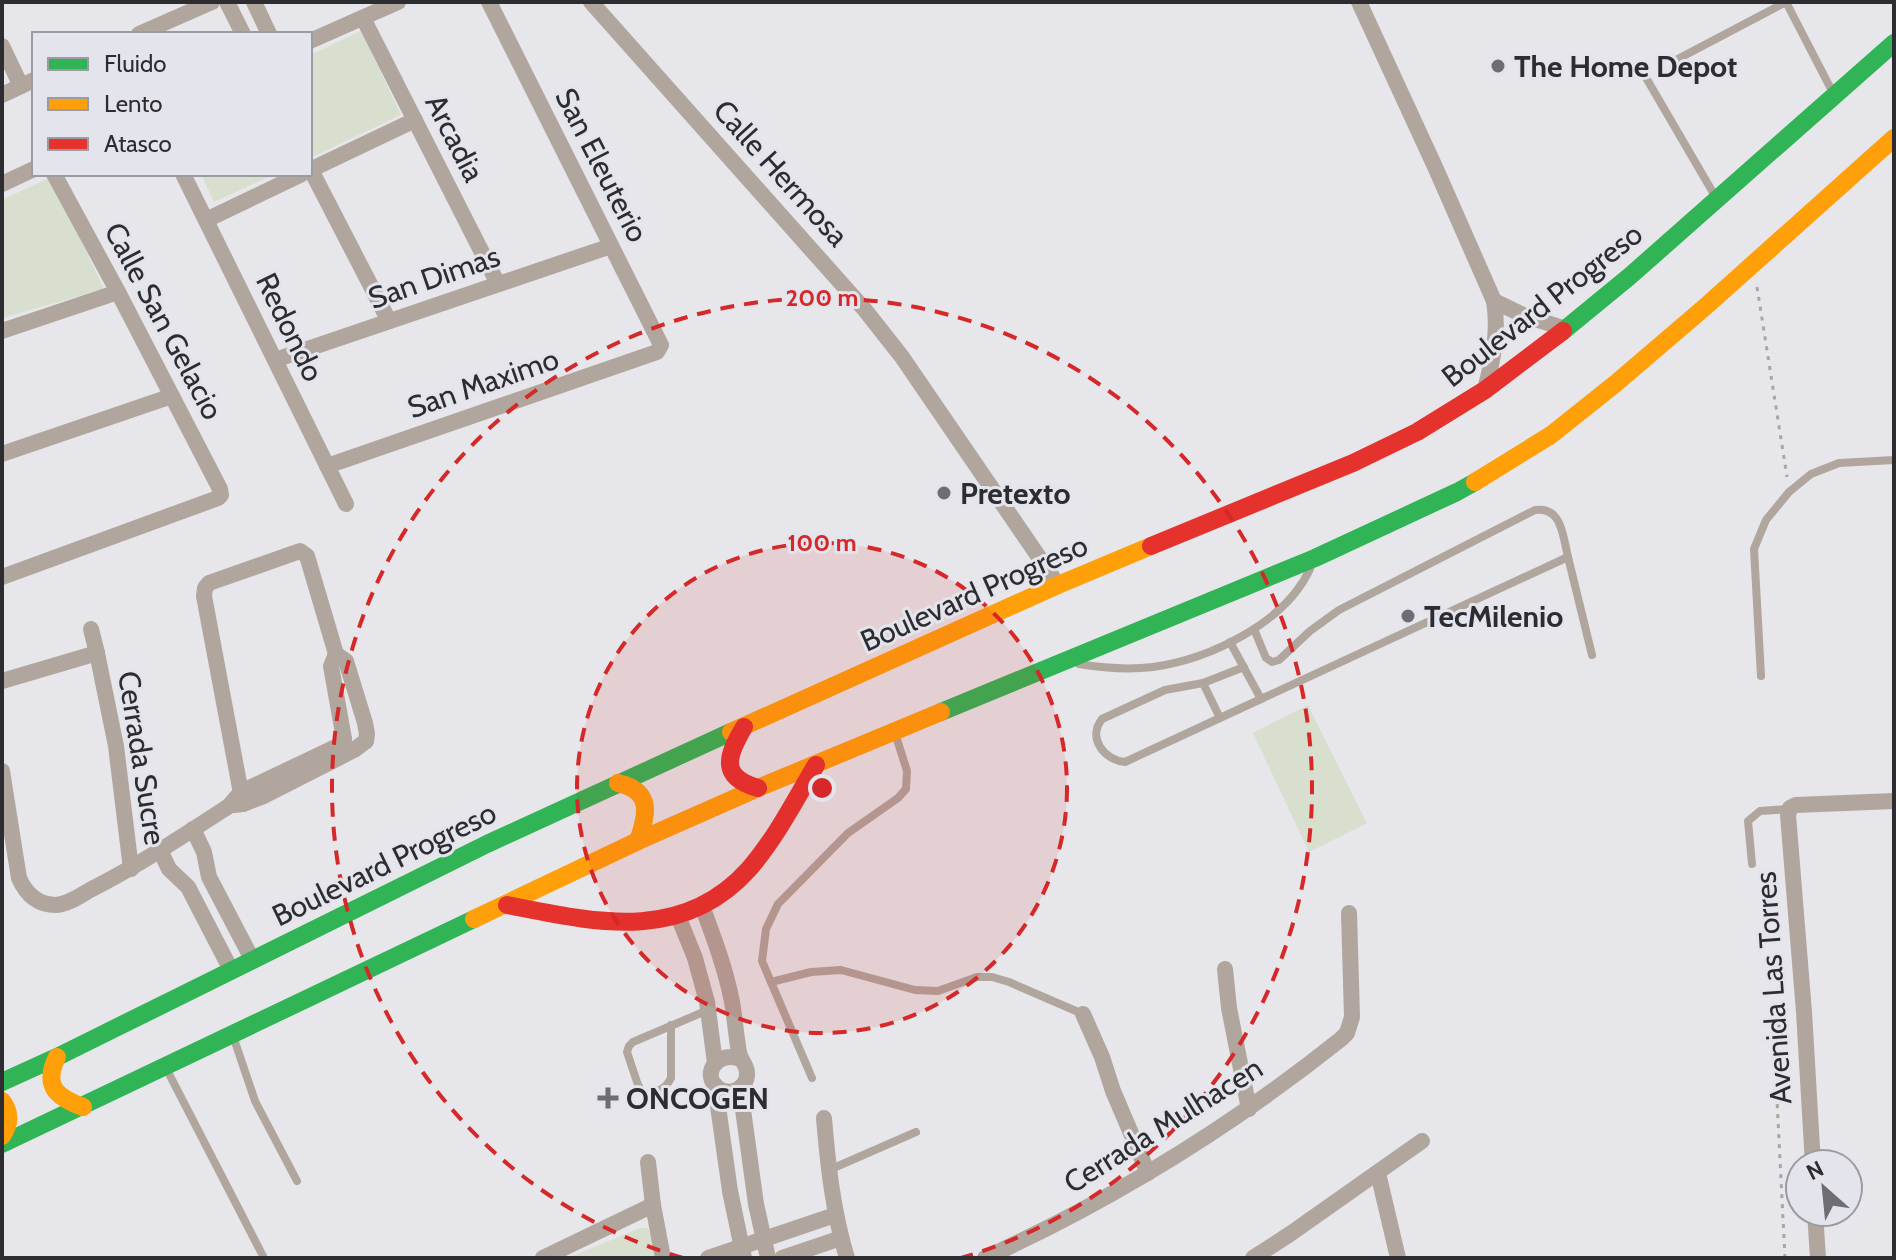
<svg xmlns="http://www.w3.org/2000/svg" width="1896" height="1260" font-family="Cabin,sans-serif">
	<rect width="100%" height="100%" fill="#e6e6eb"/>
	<!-- green -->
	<g fill="#d9dfcf">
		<polygon points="361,31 401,115 310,158 310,55"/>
		<polygon points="201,174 275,174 214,202"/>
		<polygon points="51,177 104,289 2,318 2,200"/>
		<polygon points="1308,705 1367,823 1309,852 1253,733"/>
		<polygon points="640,1228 647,1228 652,1237 657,1258 568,1258"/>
	</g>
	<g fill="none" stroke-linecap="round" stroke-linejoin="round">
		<!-- path -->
		<g stroke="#aaa5a0" stroke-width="3" stroke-dasharray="4 6" stroke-linecap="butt">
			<polyline points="1757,287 1787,477"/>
			<polyline points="1785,1258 1775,1061 1779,1026 1782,1020 1790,1016"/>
		</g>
		<!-- lane -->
		<g stroke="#b0a69e" stroke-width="8">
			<polyline points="1786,2 1832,91"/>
			<polyline points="1674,61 1786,2"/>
			<polyline points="1645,76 1715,196"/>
			<polyline points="1568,557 1592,655"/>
			<path d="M1230,642L1261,699L1568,557C1563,537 1562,506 1535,510L1339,610L1310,631L1279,660L1272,662L1266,658L1254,629"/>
			<path d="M1079,664C1103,668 1128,670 1153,667C1210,659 1285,623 1310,569"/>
			<path d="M1244,667L1203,683L1165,690L1102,719C1087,738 1104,760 1125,762L1261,699"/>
			<polyline points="1761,676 1754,549 1766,520 1789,492 1811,474 1839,463 1894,460"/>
			<polyline points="1203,683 1220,718"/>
			<polyline points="1752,864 1748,821 1760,811 1789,809"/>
			<polyline points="771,982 811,972 841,970 915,990 938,991 977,977 992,977 1009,982 1083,1014"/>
			<path d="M671,1025V1078C665,1090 658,1091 646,1094L641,1091L637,1082L627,1052L629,1046L633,1042L708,1010"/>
			<polyline points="233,1036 255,1101 297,1181"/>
			<polyline points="166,1068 264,1258"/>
			<polyline points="812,1078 762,961 766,929 778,904 848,833 898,798 906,789 907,771 895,733"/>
			<polyline points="829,1170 916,1132"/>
		</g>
		<!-- street -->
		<g stroke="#b0a69e" stroke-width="16">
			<polyline points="227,2 243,34"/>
			<polyline points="254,2 269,34"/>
			<polyline points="591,2 865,310 902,357 1058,585"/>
			<path d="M1359,2L1436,169L1494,301C1499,332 1493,360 1485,389"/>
			<polyline points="363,18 498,284"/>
			<polyline points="139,34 212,2"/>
			<polyline points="310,41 398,2"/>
			<polyline points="2,46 21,86"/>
			<polyline points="2,95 34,80"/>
			<polyline points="310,170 415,120"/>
			<polyline points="311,170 389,321"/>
			<polyline points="183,174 346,504"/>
			<polyline points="2,184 34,169"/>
			<polyline points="206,220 302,174"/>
			<polyline points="1494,301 1523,315 1566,329"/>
			<polyline points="2,331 118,292"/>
			<polyline points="275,360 611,246"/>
			<polyline points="2,454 172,396"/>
			<polyline points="327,466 657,352 661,345 489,2"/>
			<polyline points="2,577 218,498 221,495 220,489 118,292 54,174"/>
			<polyline points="91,629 97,653"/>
			<polyline points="336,654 331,666 344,739"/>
			<polyline points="2,681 97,653 116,746 131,869"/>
			<path d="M2,771L19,878C26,894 37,905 56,905C68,904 80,896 90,890C139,865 183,836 229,806L241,792L340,745L344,739"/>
			<polyline points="243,804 204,596 205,588 209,583 300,551 307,556 336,654 346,661 365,723 367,734 366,741"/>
			<polyline points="234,805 243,804 264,796 354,750 366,741"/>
			<polyline points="193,829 204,852 209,877 252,959"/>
			<polyline points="160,850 169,869 188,887 231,970"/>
			<path d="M702,906C714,938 726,970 732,1002C735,1019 736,1036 739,1052C740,1061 748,1065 747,1075C746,1088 731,1096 719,1089C700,1075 717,1050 740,1059"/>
			<polyline points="678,916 695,958 707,1002 715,1063"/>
			<polyline points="1225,969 1229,1008 1249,1109"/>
			<polyline points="1083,1014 1102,1057 1113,1091 1148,1173"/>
			<polyline points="715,1085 730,1191 744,1258"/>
			<polyline points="740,1088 756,1204 768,1258"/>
			<path d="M824,1118C828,1166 833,1212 847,1258"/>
			<polyline points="648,1162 653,1205 663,1258"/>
			<polyline points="1813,1164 1804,1012 1788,815 1790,808 1796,805 1894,801"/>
			<polyline points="1378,1173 1398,1258"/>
			<polyline points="1815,1212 1818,1258"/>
			<polyline points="543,1258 653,1205"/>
			<polyline points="708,1258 835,1215"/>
			<polyline points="782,1258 841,1238"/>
			<path d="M985,1258C1112,1200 1232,1126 1341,1039L1347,1033L1352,1017L1349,913"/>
			<polyline points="1253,1258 1290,1234 1422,1141"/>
		</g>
		<!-- fast -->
		<g stroke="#30b455" stroke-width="18">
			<polyline points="1563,331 1630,276 1894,43"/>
			<polyline points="941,712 1315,558 1457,492 1475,482"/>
			<polyline points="2,1082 57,1057 487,844 731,732"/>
			<polyline points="2,1144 474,919"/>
		</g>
		<!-- slow -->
		<g stroke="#ff9f0a" stroke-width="18">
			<polyline points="1475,482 1551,435 1615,384 1705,307 1894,138"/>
			<polyline points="731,732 1058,585 1151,546"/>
			<path d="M618,783C652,791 648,813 638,841"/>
			<polyline points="474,919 638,841 758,788 941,712"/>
			<path d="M57,1057C43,1086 56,1097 83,1107"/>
			<path d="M2,1101C11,1113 10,1124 2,1136"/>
		</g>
		<!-- jam -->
		<g stroke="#e5322d" stroke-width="18">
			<polyline points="1151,546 1353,463 1417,432 1485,390 1563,331"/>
			<path d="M744,727C727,756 719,777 758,788"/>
			<path d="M507,905C594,922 682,944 749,869C776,838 795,800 816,765"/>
		</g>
	</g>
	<!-- distance rings -->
	<circle cx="822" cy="788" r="245" fill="#d62828" fill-opacity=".12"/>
	<g fill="none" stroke="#d62828" stroke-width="4" stroke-dasharray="14 10">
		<circle cx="822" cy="788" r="245"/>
		<path d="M683 1258A490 490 0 1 1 961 1258"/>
	</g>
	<!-- markers -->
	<g fill="#6e6e72" stroke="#e4e4ed" stroke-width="3">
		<circle cx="1498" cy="66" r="8"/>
		<circle cx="944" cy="493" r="8"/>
		<circle cx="1408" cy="616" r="8"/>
		<path d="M604 1086h8v8h8v8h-8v8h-8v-8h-8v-8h8z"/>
	</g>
	<g text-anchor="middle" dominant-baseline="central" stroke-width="6" stroke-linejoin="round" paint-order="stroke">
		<!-- poi labels -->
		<g font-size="30" font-weight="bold" fill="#2d2d31" stroke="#e4e4ed" text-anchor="start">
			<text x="1514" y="66">The Home Depot</text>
			<text x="960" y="493">Pretexto</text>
			<text x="1424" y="616">TecMilenio</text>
			<text x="626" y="1098">ONCOGEN</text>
		</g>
		<!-- street labels -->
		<g font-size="30" fill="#2d2d31" stroke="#e4e4ed">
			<text transform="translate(455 138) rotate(63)">Arcadia</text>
			<text transform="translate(602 165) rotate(63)">San Eleuterio</text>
			<text transform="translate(781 173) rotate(48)">Calle Hermosa</text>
			<text transform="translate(434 277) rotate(-19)">San Dimas</text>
			<text transform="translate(1542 305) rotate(-38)">Boulevard Progreso</text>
			<text transform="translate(164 321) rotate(62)">Calle San Gelacio</text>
			<text transform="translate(290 327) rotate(64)">Redondo</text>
			<text transform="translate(483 383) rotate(-19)">San Maximo</text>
			<text transform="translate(974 593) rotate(-24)">Boulevard Progreso</text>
			<text transform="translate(142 758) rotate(81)">Cerrada Sucre</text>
			<text transform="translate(384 864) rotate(-26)">Boulevard Progreso</text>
			<text transform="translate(1773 988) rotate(-94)">Avenida Las Torres</text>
			<text transform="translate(1163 1125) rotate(-32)">Cerrada Mulhacen</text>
		</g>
	</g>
	<circle cx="822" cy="788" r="12" fill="#d62828" stroke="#e4e4ed" stroke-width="4"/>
	<g font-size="24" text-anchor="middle" font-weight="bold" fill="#d62828" stroke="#e4e4ed" stroke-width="6" stroke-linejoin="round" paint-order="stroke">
		<text x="822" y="306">200 m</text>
		<text x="822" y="551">100 m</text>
	</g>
	<!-- border -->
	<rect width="1896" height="1260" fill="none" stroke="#2d2d31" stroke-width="8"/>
	<!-- legend -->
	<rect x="32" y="32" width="280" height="144" fill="#e4e4ed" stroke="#9b9ba2" stroke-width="2"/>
	<rect x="48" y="58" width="40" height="12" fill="#30b455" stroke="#9b9ba2" stroke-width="2"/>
	<text x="104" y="72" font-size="24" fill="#2d2d31">Fluido</text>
	<rect x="48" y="98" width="40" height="12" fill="#ff9f0a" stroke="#9b9ba2" stroke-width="2"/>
	<text x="104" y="112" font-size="24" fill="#2d2d31">Lento</text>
	<rect x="48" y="138" width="40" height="12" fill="#e5322d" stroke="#9b9ba2" stroke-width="2"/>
	<text x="104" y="152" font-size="24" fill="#2d2d31">Atasco</text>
	<!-- north arrow -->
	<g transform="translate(1824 1188) rotate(333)"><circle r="38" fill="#e4e4ed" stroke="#9b9ba2" stroke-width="2"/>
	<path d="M0-6L14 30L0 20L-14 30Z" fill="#6e6e72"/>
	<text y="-12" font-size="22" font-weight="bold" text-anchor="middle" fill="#2d2d31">N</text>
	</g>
</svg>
